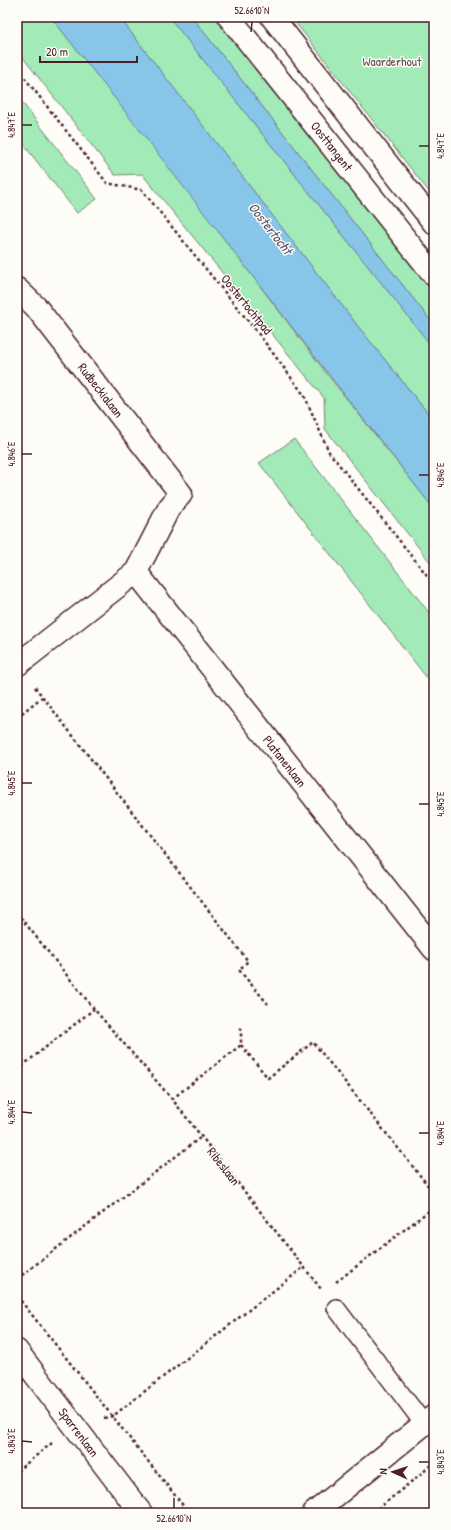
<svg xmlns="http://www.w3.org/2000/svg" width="451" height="1530" font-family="'Patrick Hand',sans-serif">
	<rect width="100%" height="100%" fill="#fdfcf7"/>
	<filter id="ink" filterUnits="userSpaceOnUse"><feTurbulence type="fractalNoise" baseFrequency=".025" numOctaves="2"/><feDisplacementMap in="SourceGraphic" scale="8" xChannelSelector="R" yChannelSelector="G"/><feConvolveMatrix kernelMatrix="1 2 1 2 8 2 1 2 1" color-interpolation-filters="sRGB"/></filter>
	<g filter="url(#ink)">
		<!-- green -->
		<g fill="#a2eab8" stroke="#768472">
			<polygon points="17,17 51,17 173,172 327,374 434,509 434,567 325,429 324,398 142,174 115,175 17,50"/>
			<polygon points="119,17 169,17 434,349 434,421 357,325"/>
			<polygon points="192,17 216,17 434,293 434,325"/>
			<polygon points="291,17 434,17 434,198"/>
			<polygon points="17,96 97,199 77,213 17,136"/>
			<polygon points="294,439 434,619 434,687 259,463"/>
		</g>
		<!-- water -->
		<g fill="#88c6e9" stroke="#6f839d">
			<path d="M51,17H119L357,325L434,421V509C305,346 180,180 51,17Z"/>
			<polygon points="169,17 192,17 434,325 434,349"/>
		</g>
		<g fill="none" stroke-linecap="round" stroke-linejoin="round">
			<defs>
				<polyline id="service" points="336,1308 424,1424"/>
				<g id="minor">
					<polyline points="17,289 36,307 181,494 169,508 136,572 434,949"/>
					<polyline points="17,665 136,572"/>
					<polyline points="17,1351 141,1513"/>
					<polyline points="314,1513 434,1416"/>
				</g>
				<g id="secondary">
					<polyline points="229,17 434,275"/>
					<polyline points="272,17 434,223"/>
				</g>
			</defs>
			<!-- service casing -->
			<use href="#service" stroke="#4a1f2b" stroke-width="20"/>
			<!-- minor casing -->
			<use href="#minor" stroke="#4a1f2b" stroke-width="25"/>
			<!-- secondary casing -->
			<use href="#secondary" stroke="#4a1f2b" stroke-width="25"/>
			<!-- path -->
			<g stroke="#4a1f2b" stroke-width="2.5" stroke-dasharray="3 3" stroke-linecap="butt">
				<polyline points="17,68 107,183 142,190 261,337 304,395 329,452 434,584"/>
				<polyline points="35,687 248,961 239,970 268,1004"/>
				<polyline points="17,717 42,697"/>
				<polyline points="17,913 94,1009 172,1099 321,1289"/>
				<polyline points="241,1045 268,1078 313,1042 434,1193"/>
				<polyline points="17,1070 94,1009"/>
				<polyline points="172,1099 241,1045 241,1026"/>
				<polyline points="17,1279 201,1137"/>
				<polyline points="336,1282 434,1207"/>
				<polyline points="17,1296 189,1513"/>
				<polyline points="104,1418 113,1416 304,1267"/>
				<polyline points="17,1471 52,1443"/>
				<polyline points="373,1513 434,1463"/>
			</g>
			<!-- service -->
			<use href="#service" stroke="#fdfcf7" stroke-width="17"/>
			<!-- minor -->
			<use href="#minor" stroke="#fdfcf7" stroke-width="22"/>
			<!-- secondary -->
			<use href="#secondary" stroke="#fdfcf7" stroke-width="22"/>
		</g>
	</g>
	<!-- ticks -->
	<path fill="none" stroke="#4a1f2b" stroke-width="1.5" d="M251,32L252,22M22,125H32M419,146H429M22,454H32M419,475H429M22,783H32M419,804H429M22,1112L32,1113M419,1133H429M22,1441L32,1442M419,1462H429M174,1508V1498"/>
	<g text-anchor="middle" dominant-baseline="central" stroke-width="3" stroke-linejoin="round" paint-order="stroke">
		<!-- park labels -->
		<g font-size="13" fill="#60524e" stroke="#fdfcf7">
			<text x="392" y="61">Waarderhout</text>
		</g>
		<!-- street labels -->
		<g font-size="13" fill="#4a1f2b" stroke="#fdfcf7">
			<text transform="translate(332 146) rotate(52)">Oosttangent</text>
			<text transform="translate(247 304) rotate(51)">Oostertochtpad</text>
			<text transform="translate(101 390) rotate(52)">Rudbeckialaan</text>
			<text transform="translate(285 761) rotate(52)">Platanenlaan</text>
			<text transform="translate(224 1166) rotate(52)">Ribeslaan</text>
			<text transform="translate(79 1432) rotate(53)">Sparrenlaan</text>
		</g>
		<!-- water labels -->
		<g font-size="14" font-style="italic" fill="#5d5164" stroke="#fdfcf7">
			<text transform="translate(271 228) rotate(52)">Oostertocht</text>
		</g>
	</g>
	<!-- margin -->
	<rect width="451" height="1530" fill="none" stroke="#fdfcf7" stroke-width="44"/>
	<!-- north arrow -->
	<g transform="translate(393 1472) rotate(273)" stroke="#fdfcf7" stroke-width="3" paint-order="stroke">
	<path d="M0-3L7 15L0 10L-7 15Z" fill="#4a1f2b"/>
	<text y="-6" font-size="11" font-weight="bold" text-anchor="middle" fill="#4a1f2b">N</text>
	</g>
	<!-- scale -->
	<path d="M40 56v6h97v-6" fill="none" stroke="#4a1f2b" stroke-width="2"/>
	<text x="46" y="56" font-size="12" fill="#4a1f2b" stroke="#fdfcf7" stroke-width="3" paint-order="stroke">20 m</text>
	<rect x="22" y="22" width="407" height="1486" fill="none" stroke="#4a1f2b" stroke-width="1.5"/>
	<g font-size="10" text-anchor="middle" fill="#4a1f2b">
		<text x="252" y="14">52.6610°N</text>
		<text transform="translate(11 125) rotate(-90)" y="4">4.847°E</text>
		<text transform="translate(440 146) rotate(-90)" y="4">4.847°E</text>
		<text transform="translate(11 454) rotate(-90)" y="4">4.846°E</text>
		<text transform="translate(440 475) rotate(-90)" y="4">4.846°E</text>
		<text transform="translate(11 783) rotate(-90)" y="4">4.845°E</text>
		<text transform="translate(440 804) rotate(-90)" y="4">4.845°E</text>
		<text transform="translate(11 1112) rotate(-90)" y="4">4.844°E</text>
		<text transform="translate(440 1133) rotate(-90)" y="4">4.844°E</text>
		<text transform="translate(11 1441) rotate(-90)" y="4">4.843°E</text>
		<text transform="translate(440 1462) rotate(-90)" y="4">4.843°E</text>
		<text x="174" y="1522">52.6610°N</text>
	</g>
</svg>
